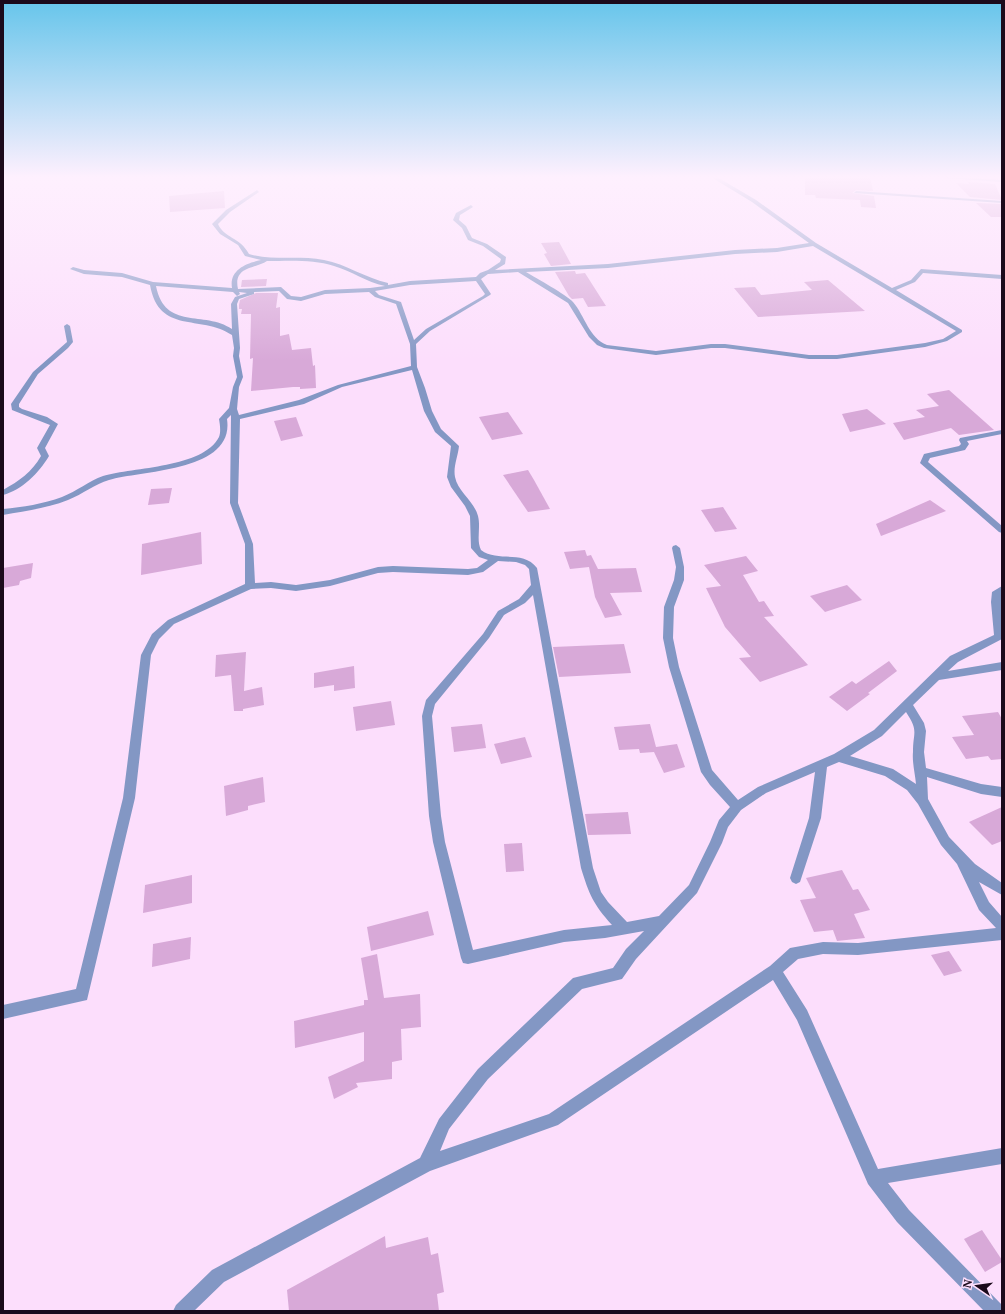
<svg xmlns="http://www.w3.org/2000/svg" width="1005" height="1314" font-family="'PT Serif',serif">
	<rect width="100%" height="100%" fill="#fcdefc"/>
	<!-- building -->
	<g fill="#d8a9d8">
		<polygon points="805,177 870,177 873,191 856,190 852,193 874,196 876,208 861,207 860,200 816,198 815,195 805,195"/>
		<polygon points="968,182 995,184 1002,200 970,197 956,183 969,184"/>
		<polygon points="224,191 225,208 170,212 169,196"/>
		<polygon points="976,203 1002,204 1002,217 991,217"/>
		<polygon points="559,242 571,264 551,266 544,254 547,253 541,243"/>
		<polygon points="575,271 576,274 585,273 606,306 588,307 583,298 572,299 569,296 555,272"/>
		<polygon points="267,279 266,286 241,287 242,280"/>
		<polygon points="828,280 865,311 758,317 734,288 755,287 761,295 812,290 804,282"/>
		<polygon points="256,293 278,293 276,308 280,307 280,336 289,334 292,350 311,348 313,366 315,365 316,388 300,389 300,387 293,387 251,391 253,358 250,359 251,314 241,314 242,309 239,309 239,305 240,300"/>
		<polygon points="949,390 994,430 959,435 951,428 904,440 893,423 925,417 916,410 939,406 927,394"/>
		<polygon points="867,409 886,424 850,432 842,414"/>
		<polygon points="508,412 523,434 492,440 479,417"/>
		<polygon points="296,417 303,436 281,441 274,421"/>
		<polygon points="528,470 534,480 550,509 528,512 503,475"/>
		<polygon points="172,488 169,503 148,505 151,489"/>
		<polygon points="930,500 946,511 881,536 876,524"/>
		<polygon points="723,507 737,529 715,532 701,510"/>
		<polygon points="201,532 202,564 141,575 142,544"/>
		<polygon points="585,550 588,559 587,556 591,555 598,569 636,568 642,592 610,593 622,615 605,618 595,597 589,567 570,569 564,552"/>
		<polygon points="746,556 758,571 743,575 759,602 764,601 774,616 764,617 808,665 760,682 739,658 751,657 725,627 706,588 721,586 704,565"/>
		<polygon points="33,563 31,578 20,581 19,585 3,588 3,568"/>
		<polygon points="847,585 862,600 825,612 810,596"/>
		<polygon points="624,644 631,673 559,677 553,647"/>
		<polygon points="246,652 244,691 262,687 264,705 243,709 243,711 234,711 231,675 215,677 216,655"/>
		<polygon points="889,661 897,671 868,693 870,694 847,711 829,697 852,681 856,684"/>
		<polygon points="354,666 355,688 334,691 334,685 314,688 314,673"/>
		<polygon points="391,701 395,725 356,731 353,707"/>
		<polygon points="998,712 1002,719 1002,759 991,760 988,756 966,759 952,737 974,735 962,716"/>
		<polygon points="482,724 486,748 454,752 451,727"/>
		<polygon points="650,724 656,747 677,744 685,767 664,773 654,752 640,753 639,749 619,750 614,727"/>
		<polygon points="525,737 532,757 501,764 494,744"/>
		<polygon points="263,777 265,802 248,806 248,810 226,816 224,786"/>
		<polygon points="1002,807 1002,841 992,845 969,822"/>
		<polygon points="628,812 631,834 588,835 585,814"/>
		<polygon points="522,843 524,871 506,872 504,844"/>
		<polygon points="842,870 853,890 858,889 870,910 854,914 865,938 837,941 833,930 814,932 800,900 816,898 806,878"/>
		<polygon points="192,875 192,903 143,913 145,885"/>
		<polygon points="428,911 434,935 371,951 367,927"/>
		<polygon points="191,937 190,959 152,967 153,944"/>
		<polygon points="949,951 962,971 944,976 931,955"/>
		<polygon points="377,954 384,998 420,994 421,1027 401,1029 402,1060 392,1062 392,1079 356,1083 358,1087 334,1099 328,1077 364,1061 364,1032 295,1048 294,1021 364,1005 364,1000 368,1000 361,958"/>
		<polygon points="982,1230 1002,1260 1002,1262 985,1272 964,1239"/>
		<polygon points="385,1236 386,1248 428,1237 431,1255 438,1253 444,1292 437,1294 439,1311 289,1311 287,1290"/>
	</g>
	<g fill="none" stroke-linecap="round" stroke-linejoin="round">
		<!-- minor -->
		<g fill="#8397c4" fill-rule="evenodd">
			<path d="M711,177H717L756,200L816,243L892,288L911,280L921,269L1002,275V279L923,273L915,282L896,290L962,330V332L947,341L925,347L837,359H809L725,348H711L656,355L604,348L597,345L589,337L568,303L518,272L488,274L481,279L491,294L490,295L430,331L416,344L417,367L425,388L432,411L441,429L459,446C458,456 453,467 455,477C458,492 474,501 478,516C481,528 476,540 481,550C498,563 523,549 537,568L593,868L601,892L608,902L627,922L659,916L689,885L710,842L719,820L730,807L710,785L701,772L669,667L663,638L664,607L674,580L676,567L672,548L673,546L676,545L680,548L684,567V580L674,607L673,638L679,667L712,770L738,800L758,787L834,754L874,730L950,656L994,635L991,602L992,592L1002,586L1001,602L1002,639L958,662L948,671L1002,662V670L939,680L913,705L924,723L926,731L924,752L926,768L981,784L1002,787V797L981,794L927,777L928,799L949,837L975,864L1002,883V895L979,882L989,902L1002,917V940L858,955L823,954L798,959L783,972L807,1010L878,1169L1002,1148V1164L888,1183L909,1210L1002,1305V1311H984L897,1222L868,1184L797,1020L773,980L558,1125L430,1171L224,1282L194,1311H173L176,1305L212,1270L420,1158L439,1119L478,1069L573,978L613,968L626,949L644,931L605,938L564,942L468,964L463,963L461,958L433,842L429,816L422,716L426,700L483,634L498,611L519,599L531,585L529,569L525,565L516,562L498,561L483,572L468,575L393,572L378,573L330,586L296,591L271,588L251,589L174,624L159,639L151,655L135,798L87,1000L3,1019V1005L76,989L123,798L141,655L152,634L168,620L245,584V544L230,503L231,415L227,419C235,472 142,470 109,480C95,484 83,494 68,500C48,508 25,511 3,515V509C23,507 43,504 62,497C77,491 89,481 103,476C134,467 203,468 219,437C221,432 220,425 219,419L229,408L233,387L237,377L233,356L234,348L232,335C200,314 159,335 150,285L122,277L84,274L70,269L73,267L84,270L122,273L153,282L232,288C229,270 246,263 261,260L245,256L238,245L220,234L212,224L226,210L257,190L259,192L230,212L218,224C224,238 240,237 249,254C274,261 299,255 324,260C346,264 365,278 388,283V285L410,281L476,277L480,273L488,270L500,262L501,259L483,246L468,240L462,228L453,220L456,213L471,205L473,207L460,215L459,220L466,226L472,238L487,244L506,257L505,264L495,270L608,264L735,250L777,248L809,243L752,202ZM813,246L956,331L943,339L925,343L837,355H809L725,344H711L656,351L607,345C589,338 585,316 573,302C567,295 536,278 526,272L608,268L735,254L777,252ZM267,261C288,261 313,259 334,266C352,271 366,282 385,286L370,288L325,290L301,297L291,296L281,287L238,289C233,266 255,269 267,261ZM476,281L485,294L483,296L426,329L414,340L401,302L379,295L375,291L410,285ZM156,286L233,292L237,296L240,294L239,292L247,293L235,297L231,304L232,329C204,310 165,331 156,286ZM279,291L287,299L301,301L325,294L369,292L375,297L396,304L410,344L411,366L338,385L299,400L239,415L237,409L239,387L243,377L239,356L240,348L237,304L239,299L254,294V292ZM412,370L424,411L435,432L451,446L447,477L451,487L465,506L470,516L471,548L479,557L488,560L477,568L468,569L393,566L378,567L330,580L296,585L271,582L255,583L253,544L238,503L240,419L304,404L342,387ZM533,595L581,868C589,894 593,904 612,925L564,930L473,950L445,842L441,816L432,716L435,704L489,638L504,615L525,603ZM906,712C919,732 913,731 913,752C912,762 915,773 916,784L893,769L850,756L882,736ZM839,762L885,776L907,790L918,804L941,845L957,864L979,910L996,928L858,943L823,942L790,948L770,966L549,1114L440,1151L449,1129L488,1079L582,989L622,979L636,959L697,893L722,843L728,827L741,810L766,793L815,772L809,818L790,878L792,882L796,884L800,882L821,818L827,767Z"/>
			<polygon points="945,177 1002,180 1002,182 947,178"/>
			<polygon points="856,191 1002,201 1002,203 854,193"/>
			<path d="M67,324L70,326L73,342L68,348L38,374L19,404V407L22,409L47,417L58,424L45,448L49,456C39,473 22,490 3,495V490C19,481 32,472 41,456L37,448L50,425L17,412L12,410L11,404L33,372L67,342L64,326Z"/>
			<polygon points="1002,430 1002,434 967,441 969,444 965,450 930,458 928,462 1002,526 1002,533 999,532 920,463 924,454 959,446 961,444 959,440 960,438"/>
		</g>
	</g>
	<!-- sky -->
	<linearGradient id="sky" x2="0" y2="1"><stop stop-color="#66c5eb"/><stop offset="0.49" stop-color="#fef0fe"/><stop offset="1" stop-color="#fef0fe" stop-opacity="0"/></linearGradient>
	<rect width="1005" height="361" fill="url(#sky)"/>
	<!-- border -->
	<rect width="1005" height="1314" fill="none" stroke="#1b0a1b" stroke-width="8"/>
	<!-- north arrow -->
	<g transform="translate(977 1286) rotate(283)" stroke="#fcdefc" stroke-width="3" paint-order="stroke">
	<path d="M0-3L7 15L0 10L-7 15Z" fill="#1b0a1b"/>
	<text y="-6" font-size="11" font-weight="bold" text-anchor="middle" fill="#1b0a1b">N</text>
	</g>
</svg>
